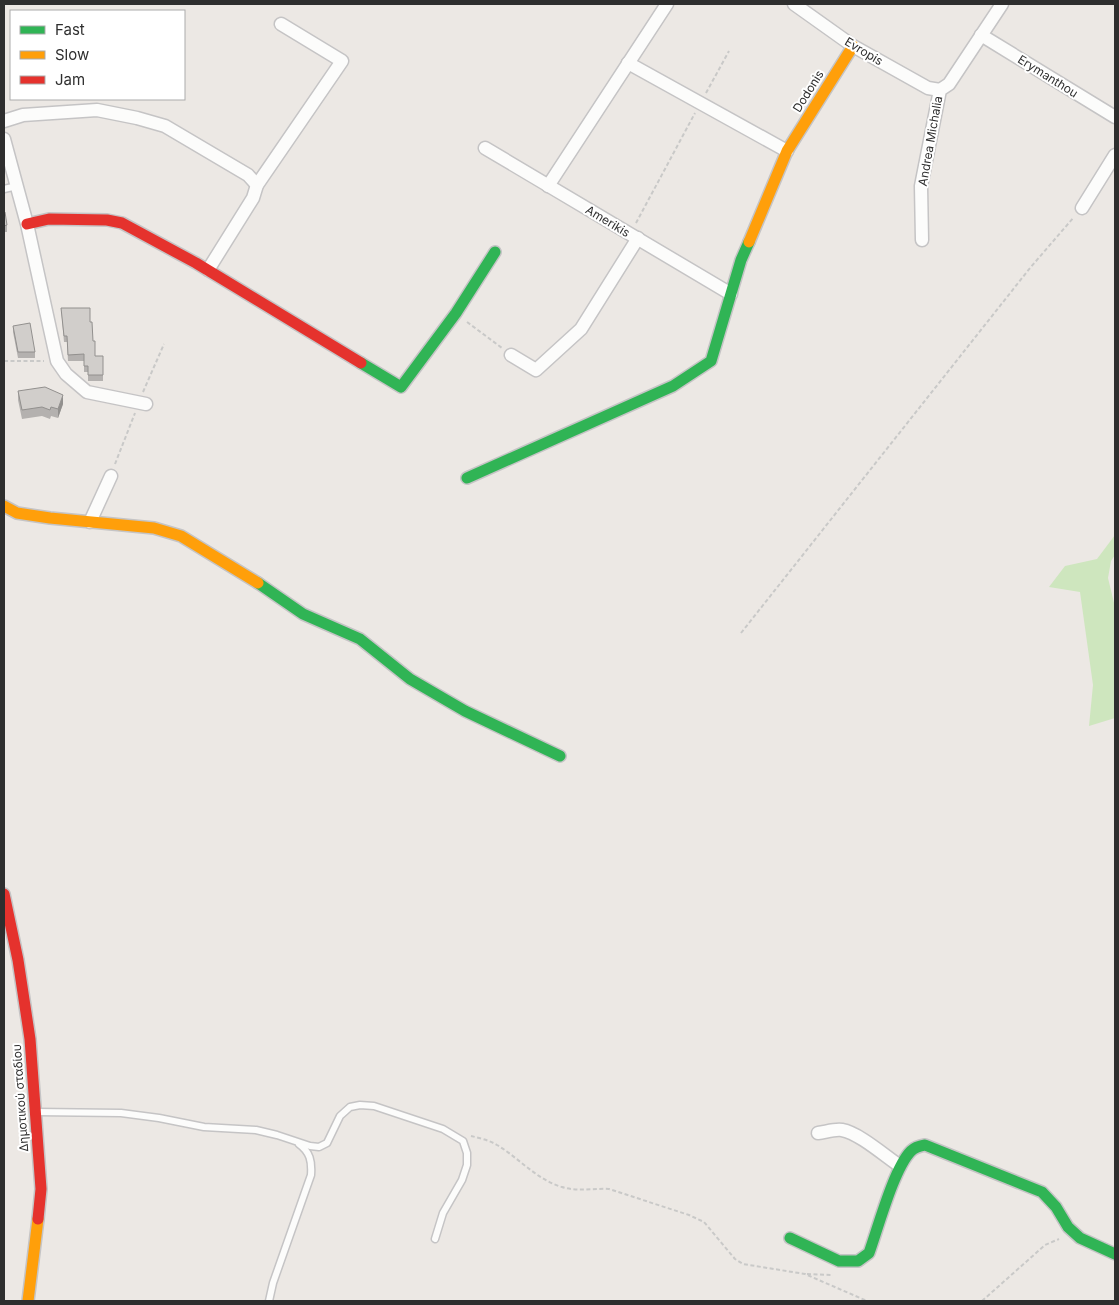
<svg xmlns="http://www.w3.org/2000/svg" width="1119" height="1305" font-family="Inter,sans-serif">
	<rect width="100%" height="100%" fill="#ece8e4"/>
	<!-- grass -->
	<polygon fill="#cee6be" points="1115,535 1115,555 1111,561 1108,578 1115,607 1115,718 1089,726 1093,685 1080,592 1049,587 1065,566 1097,559"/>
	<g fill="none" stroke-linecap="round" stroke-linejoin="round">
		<defs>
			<g id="lane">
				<polyline points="4,189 17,186"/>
				<polyline points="36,1112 121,1113 159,1118 204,1127 256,1130 277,1135 310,1146 319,1147 327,1143 340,1116 350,1107 360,1105 374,1106 443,1129 463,1141 467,1153 467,1165 462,1180 443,1213 435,1239"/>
				<path d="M269,1301L273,1283L311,1175C312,1161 310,1152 299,1144"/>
			</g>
			<g id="street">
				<polyline points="794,4 853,46 928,88 940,90"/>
				<polyline points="981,35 1115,117"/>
				<polyline points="628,63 787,151"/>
				<polyline points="4,121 23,115 97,110 137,118 165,126 248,175 257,185"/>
				<polyline points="4,139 27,224 57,361 66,374 87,392 146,404"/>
				<polyline points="485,148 731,294"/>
				<polyline points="548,186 667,4"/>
				<polyline points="1082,208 1115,155"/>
				<polyline points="922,240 921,186 940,90 949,84 1002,4"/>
				<polyline points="208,270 253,198 257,185 342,61 281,24"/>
				<polyline points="511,355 536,370 581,329 638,238"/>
				<polyline points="90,522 111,476"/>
				<path d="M818,1133C826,1132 834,1129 842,1130C859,1133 885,1156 900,1166"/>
			</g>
			<g id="fast">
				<polyline points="361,363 401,387 456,313 495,252"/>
				<polyline points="467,478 673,386 711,361 741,260 749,242"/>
				<polyline points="258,583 303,614 360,639 410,679 465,711 560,756"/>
				<path d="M790,1238L839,1261H858L869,1253C878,1228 894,1168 911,1151C915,1147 919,1146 925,1145L1042,1192L1056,1207L1068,1227L1080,1238L1115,1254"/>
			</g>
			<g id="slow">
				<polyline points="749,242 787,151 853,46"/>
				<polyline points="4,506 17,513 50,518 154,528 181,536 258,583"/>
				<polyline points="28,1301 38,1219"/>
			</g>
			<g id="jam">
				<polyline points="27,224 49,219 107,220 122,223 196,263 361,363"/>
				<polyline points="4,894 18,960 30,1039 41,1189 38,1219"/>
			</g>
		</defs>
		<!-- lane casing -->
		<use href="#lane" stroke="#c5c4c5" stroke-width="9"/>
		<!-- street casing -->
		<use href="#street" stroke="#c5c4c5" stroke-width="15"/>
		<!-- fast casing -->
		<use href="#fast" stroke="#c5c4c5" stroke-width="14"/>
		<!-- slow casing -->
		<use href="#slow" stroke="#c5c4c5" stroke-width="14"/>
		<!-- jam casing -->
		<use href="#jam" stroke="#c5c4c5" stroke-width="14"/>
		<!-- path -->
		<g stroke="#c9c9c8" stroke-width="2" stroke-dasharray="4 2.5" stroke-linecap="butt">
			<polyline points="706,93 729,51"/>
			<polyline points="636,223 695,113"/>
			<polyline points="467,322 502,348"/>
			<polyline points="4,361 44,361"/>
			<polyline points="143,392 164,344"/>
			<polyline points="115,464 135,413"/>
			<polyline points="741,633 1030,268 1074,217"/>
			<path d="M471,1136C479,1138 489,1140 497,1145C519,1158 537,1180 562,1187C578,1192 593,1188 609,1189L689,1215L704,1222L735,1259L743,1264L805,1274L867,1301"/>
			<polyline points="807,1274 833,1275"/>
			<polyline points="982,1301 1045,1245 1059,1239"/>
		</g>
		<!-- lane -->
		<use href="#lane" stroke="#fcfcfb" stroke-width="6"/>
		<!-- street -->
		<use href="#street" stroke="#fcfcfb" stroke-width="12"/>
		<!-- fast -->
		<use href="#fast" stroke="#30b455" stroke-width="11"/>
		<!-- slow -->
		<use href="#slow" stroke="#ff9f0a" stroke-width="11"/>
		<!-- jam -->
		<use href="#jam" stroke="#e5322d" stroke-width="11"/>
	</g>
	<!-- wall -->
	<g fill="#b4b1af">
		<polygon points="4,212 7,225 7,232 4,232"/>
		<polygon points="61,308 90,322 95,356 103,356 103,381 88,381 88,372 84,372 84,361 68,361 67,342 64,342"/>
		<polygon points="13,326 35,352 35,358 18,358 13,332"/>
		<polygon points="18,391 63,404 58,418 51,416 50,419 42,416 22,419 18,400"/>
	</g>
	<!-- shaded-wall -->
	<polygon fill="#92908e" points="63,395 63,404 58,418 58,409"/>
	<!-- building -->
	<g fill="#d1cecb" stroke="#92908e">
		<polygon points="4,212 5,212 7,225 4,226"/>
		<polygon points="61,308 90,308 90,322 92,322 93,341 95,341 95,356 103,356 103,375 88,375 88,366 84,366 84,354 68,355 67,336 64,336"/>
		<polygon points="30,323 35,352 18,352 13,326"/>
		<polygon points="45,387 63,395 58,409 51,407 50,410 42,407 22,410 18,391"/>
	</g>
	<g text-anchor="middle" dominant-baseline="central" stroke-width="4" stroke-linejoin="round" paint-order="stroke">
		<!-- street labels -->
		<g font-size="12" fill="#2e2e2e" stroke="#fff">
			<text transform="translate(864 51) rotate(31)">Evropis</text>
			<text transform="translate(1048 76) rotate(32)">Erymanthou</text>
			<text transform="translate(808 91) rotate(-58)">Dodonis</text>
			<text transform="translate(930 141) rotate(-80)">Andrea Michalia</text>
			<text transform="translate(608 221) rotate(31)">Amerikis</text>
			<text transform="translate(20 1098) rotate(-94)">Δημοτικού σταδίου</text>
		</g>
	</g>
	<!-- border -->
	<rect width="1119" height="1305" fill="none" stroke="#2e2e2e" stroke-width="10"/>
	<!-- legend -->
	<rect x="10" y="10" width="175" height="90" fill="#ffffff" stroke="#ababab"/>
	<rect x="20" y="26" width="25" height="8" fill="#30b455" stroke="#ababab"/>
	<text x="55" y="35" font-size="15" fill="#2e2e2e">Fast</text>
	<rect x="20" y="51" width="25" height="8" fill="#ff9f0a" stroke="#ababab"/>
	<text x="55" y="60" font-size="15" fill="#2e2e2e">Slow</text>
	<rect x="20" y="76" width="25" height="8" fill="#e5322d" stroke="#ababab"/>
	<text x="55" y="85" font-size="15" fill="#2e2e2e">Jam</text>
</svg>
